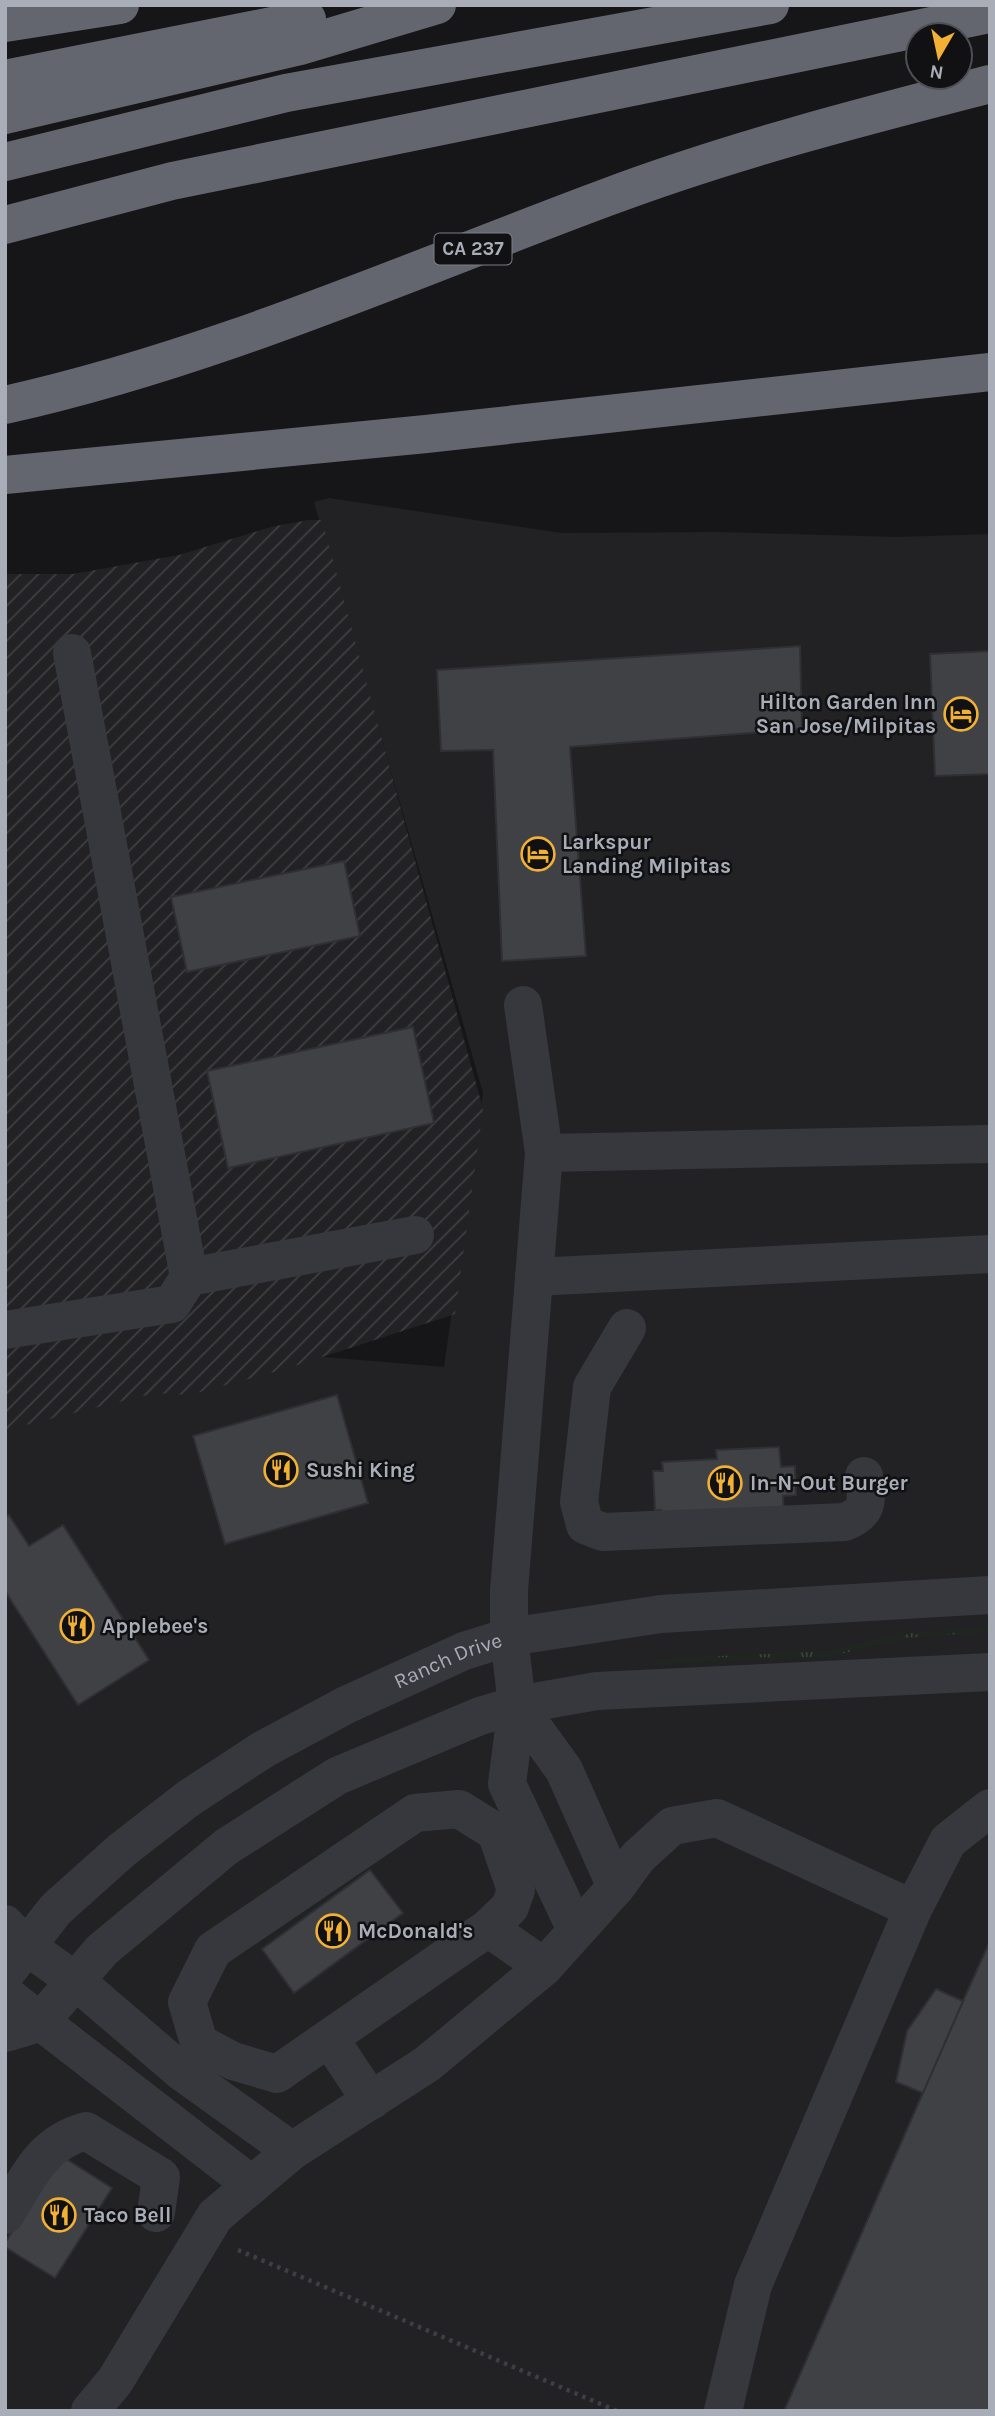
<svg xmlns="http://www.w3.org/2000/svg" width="995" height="2416" font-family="Karla,sans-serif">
	<defs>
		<pattern id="industrial-furrows" width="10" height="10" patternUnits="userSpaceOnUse" patternTransform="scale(1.75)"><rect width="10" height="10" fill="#222225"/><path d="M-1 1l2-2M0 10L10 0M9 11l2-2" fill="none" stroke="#3f3f43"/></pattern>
		<pattern id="grass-tufts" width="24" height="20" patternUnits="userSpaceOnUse" patternTransform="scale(1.75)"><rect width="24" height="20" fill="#1e261f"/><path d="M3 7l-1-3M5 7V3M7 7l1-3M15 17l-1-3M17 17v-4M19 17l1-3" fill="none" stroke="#3c433d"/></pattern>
	</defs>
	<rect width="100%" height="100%" fill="#161618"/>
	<!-- built -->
	<polygon fill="#222225" points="329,498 562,533 718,532 898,537 990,534 990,2411 5,2411 5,1428 289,1354 444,1367 483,1093 314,502"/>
	<!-- industrial -->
	<polygon fill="url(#industrial-furrows)" points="308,520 322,520 483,1109 455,1314 282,1370 189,1395 155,1393 5,1430 5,574 73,574 179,555 271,527"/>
	<!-- grass -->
	<polygon fill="url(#grass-tufts)" points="990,1627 990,1632 904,1638 833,1656 652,1664 659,1659 831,1651 901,1634"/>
	<!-- building -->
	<g fill="#404145" stroke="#303034" stroke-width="2">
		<polygon points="800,646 802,729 570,747 586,956 502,961 493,750 441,751 437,670"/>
		<polygon points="990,651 990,774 935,776 930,654"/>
		<polygon points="344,861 360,936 187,972 171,897"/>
		<polygon points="413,1027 434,1123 228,1168 207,1071"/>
		<polygon points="337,1395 368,1503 225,1544 193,1436"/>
		<polygon points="779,1447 781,1467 795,1466 796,1495 783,1496 784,1516 661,1523 661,1510 655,1510 653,1471 663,1471 662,1462 717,1459 716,1450"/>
		<polygon points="9,1515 29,1546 63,1525 149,1660 78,1705 5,1591 5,1517"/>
		<polygon points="370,1870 403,1913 294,1993 262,1949"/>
		<polygon points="990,1941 990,2411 784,2411 963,2001"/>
		<polygon points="936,1989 963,2001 923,2093 896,2082 907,2031"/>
		<polygon points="60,2155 112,2188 55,2278 5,2247 5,2243"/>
	</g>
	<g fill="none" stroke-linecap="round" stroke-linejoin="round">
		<!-- path -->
		<polyline stroke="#3d3f44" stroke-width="4.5" stroke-dasharray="3.5 5" stroke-linecap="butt" points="238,2250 617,2411"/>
		<!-- minor -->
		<g stroke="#37383d" stroke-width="38">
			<polyline points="523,1005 544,1153 509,1591 509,1637 517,1705 507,1784 576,1930"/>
			<polyline points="544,1153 990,1144"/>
			<polyline points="189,1277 415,1235"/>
			<polyline points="534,1277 990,1254"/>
			<path d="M627,1328L592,1387L579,1502L585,1525L603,1532L845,1522C871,1511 866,1501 864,1476"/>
			<polyline points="5,1330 172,1304 189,1277 72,653"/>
			<polyline points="517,1705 564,1770 616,1887"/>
			<polygon points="459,1809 496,1832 516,1890 510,1907 488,1928 277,2074 233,2061 199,2043 187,2002 213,1950 415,1813"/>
			<polyline points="5,1924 26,1946 77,1982 182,2072 292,2151"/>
			<polyline points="488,1928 544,1967"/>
			<path id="s1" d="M5,1974L56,1909L122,1850L189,1798L264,1749L346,1705L464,1651L509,1637L661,1614L990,1595"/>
			<polyline points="5,1994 252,2185"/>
			<polyline points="5,2033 39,2023 102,1950 226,1847 337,1776 480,1716 517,1705 597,1691 990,1672"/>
			<polyline points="330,2039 371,2101"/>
			<path d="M5,2215C29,2177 40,2144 86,2131L161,2177L156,2213"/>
			<polyline points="90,2411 115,2381 215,2216 292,2151 427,2064 544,1967 616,1887 638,1857 672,1826 717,1818 913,1909"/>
			<polyline points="723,2411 753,2285 913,1909 948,1841 990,1808"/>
		</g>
		<!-- highway -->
		<g stroke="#63666e" stroke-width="38">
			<polyline points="5,23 120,5"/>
			<polyline points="5,79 307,19"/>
			<polyline points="5,115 300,46 437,5"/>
			<polyline points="5,162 286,93 770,5"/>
			<polyline points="5,225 172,181 990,14"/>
			<path d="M5,405C212,359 406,272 605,198C730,151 861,117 990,84"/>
			<polyline points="5,475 426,434 990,372"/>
		</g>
	</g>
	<!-- icons -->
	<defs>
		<symbol id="hotel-ring" viewBox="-11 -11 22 22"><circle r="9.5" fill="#111113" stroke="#f2b134" stroke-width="1.5"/><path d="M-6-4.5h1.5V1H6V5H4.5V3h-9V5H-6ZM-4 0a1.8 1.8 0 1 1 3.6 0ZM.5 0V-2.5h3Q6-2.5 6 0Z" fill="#f2b134"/></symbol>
		<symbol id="restaurant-ring" viewBox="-11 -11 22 22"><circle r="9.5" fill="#111113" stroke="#f2b134" stroke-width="1.5"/><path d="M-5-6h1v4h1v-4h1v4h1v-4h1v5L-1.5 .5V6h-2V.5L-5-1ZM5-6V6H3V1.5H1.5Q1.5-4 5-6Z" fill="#f2b134"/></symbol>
	</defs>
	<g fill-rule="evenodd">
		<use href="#hotel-ring" x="942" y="695" width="38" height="38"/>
		<use href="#hotel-ring" x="519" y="835" width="38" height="38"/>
		<use href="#restaurant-ring" x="262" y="1451" width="38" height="38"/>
		<use href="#restaurant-ring" x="706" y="1464" width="38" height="38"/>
		<use href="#restaurant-ring" x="58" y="1607" width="38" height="38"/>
		<use href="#restaurant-ring" x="314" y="1912" width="38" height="38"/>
		<use href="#restaurant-ring" x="40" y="2196" width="38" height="38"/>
	</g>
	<g text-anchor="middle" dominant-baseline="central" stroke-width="5" stroke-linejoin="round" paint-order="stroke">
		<!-- shield labels -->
		<rect fill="#111113" stroke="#7b7e86" stroke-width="2" x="434.5" y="233.5" width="77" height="31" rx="5"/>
		<g font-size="19" font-weight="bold" fill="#a8adb8">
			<text x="473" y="249">CA 237</text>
		</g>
		<!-- poi labels -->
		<g font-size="21" font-weight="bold" fill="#a8adb8" stroke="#111113" text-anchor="start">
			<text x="936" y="702" text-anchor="end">Hilton Garden Inn<tspan x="936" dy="24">San Jose/Milpitas</tspan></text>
			<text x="562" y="842">Larkspur<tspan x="562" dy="24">Landing Milpitas</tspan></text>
			<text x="306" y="1470">Sushi King</text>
			<text x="750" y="1483">In-N-Out Burger</text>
			<text x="102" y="1626">Applebee's</text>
			<text x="358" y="1931">McDonald's</text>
			<text x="84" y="2215">Taco Bell</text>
		</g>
		<!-- street labels -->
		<g font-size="21" fill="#a8adb8" stroke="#111113">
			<text stroke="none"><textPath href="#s1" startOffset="550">Ranch Drive</textPath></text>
		</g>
	</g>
	<!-- border -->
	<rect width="995" height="2416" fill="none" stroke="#a8adb8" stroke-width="14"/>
	<!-- north arrow -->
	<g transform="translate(939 56) rotate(189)"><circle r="33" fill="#111113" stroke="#4d4f55" stroke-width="2"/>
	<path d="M0-5L12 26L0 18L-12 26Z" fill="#f2b134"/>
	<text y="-10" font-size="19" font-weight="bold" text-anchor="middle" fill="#a8adb8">N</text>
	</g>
</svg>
